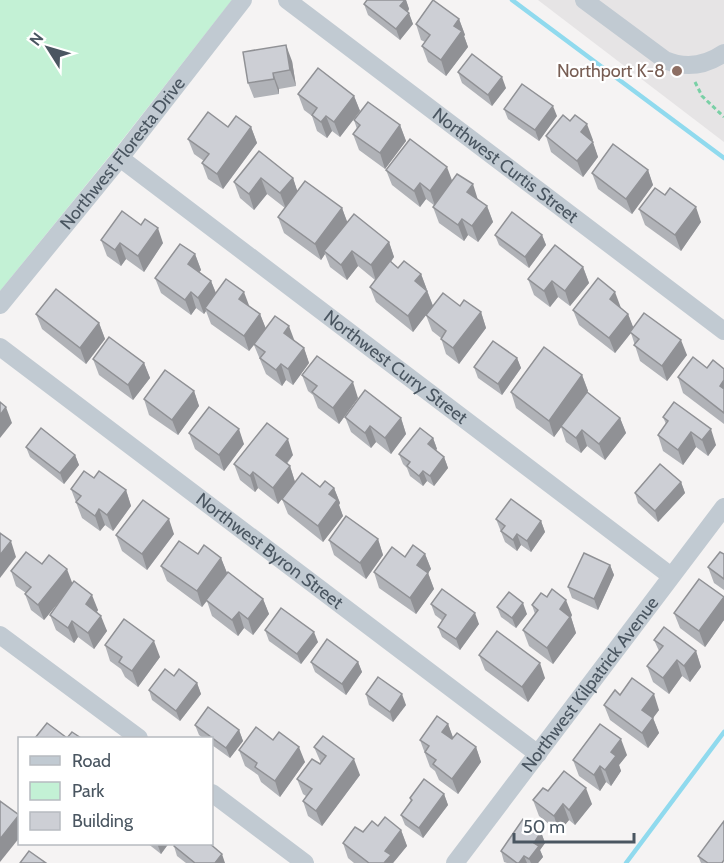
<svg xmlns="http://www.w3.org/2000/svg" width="724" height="863" font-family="Cabin,sans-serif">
	<rect width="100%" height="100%" fill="#f5f3f3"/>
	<!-- education -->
	<polygon fill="#e6e4e5" points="538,0 724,0 724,142"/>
	<!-- green -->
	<polygon fill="#c3f1d5" points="0,0 232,0 112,153 0,291"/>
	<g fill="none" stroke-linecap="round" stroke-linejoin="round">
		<!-- stream -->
		<g stroke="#90daee" stroke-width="4.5">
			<polyline points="512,0 724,158"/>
			<polyline points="626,863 724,732"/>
		</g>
		<!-- path -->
		<polyline stroke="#7ad0a6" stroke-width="3" stroke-dasharray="4.5 3" stroke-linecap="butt" points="695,82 702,96 724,117"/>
		<!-- minor -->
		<g stroke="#c1cad2" stroke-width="18">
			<path id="s1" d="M287,0L724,331"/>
			<path d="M584,0L665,60C686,69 705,66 724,53"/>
			<path id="s2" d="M120,158L671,576"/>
			<path id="s3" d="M0,305L120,158L243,0"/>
			<path id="s4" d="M0,347L538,754"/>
			<polyline points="0,635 139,738"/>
			<polyline points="212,793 305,863"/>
			<path id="s5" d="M455,863L724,507"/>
		</g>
	</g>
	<!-- wall -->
	<g fill="#b0b2b7">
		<polygon points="367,0 406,0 409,9 408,12 413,24 400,40 368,15 364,4"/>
		<polygon points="459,19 465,35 464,36 468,47 446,76 428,62 422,46 425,42 421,40 416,24"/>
		<polygon points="292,61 296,86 279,89 279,94 254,98 248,83"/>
		<polygon points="458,72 506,88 492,106 462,83"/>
		<polygon points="298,94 354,96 360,111 340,137 332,131 327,138 317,131 312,116 304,110"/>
		<polygon points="504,109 557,116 539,141 508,119"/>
		<polygon points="354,120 400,125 406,141 385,169 359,150 353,134 357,129"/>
		<polygon points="228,127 251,127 257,143 223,189 208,179 202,163 204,161 194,154 188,139"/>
		<polygon points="546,136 593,140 592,141 598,157 583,177 551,152"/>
		<polygon points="259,151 293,178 297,191 342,208 347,222 389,242 394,257 391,262 398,268 421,274 433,306 460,306 481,312 486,328 459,364 446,354 441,338 432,331 426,315 413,332 376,302 370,287 375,280 358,266 347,280 330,267 325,254 321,260 284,233 278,217 285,208 267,194 254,210 240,198 234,182"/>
		<polygon points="386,170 452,181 487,206 493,222 478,242 468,235 464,241 439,223 433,207 435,206 426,199 420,207 392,185"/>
		<polygon points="648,170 653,185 632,214 598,189 592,173"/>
		<polygon points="639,209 701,222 681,251 645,225"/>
		<polygon points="495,235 542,235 546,245 529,268 499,245"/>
		<polygon points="101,240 163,243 144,272 126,259 121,266 107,256"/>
		<polygon points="195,254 201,270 199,272 211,281 216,293 249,306 260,314 266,329 295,341 304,348 309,363 293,385 286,380 282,386 266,374 254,345 249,351 211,324 206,311 204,314 196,308 191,315 161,293 155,278"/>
		<polygon points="583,267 589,283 570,306 558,297 550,307 534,295 528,279"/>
		<polygon points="621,308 628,314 633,328 687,355 667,381 640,361 631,333 615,353 579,325 573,310"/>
		<polygon points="36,314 99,323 105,339 86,364 42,329"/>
		<polygon points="517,358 521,368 502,395 478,378 474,367"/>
		<polygon points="93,359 144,363 150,378 133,400 99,375"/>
		<polygon points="707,368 724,369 724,424 683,393 678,377"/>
		<polygon points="302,375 358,398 339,424 318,408 313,395 308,391"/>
		<polygon points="582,375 588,391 579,402 620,418 626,433 605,460 587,446 581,453 566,442 561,427 554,437 516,408 511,392"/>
		<polygon points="194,391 199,406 178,435 149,415 144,399"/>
		<polygon points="345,417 401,418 406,434 391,454 376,442 371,448 351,432"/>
		<polygon points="663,417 716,445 708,456 696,447 683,465 663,451 658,435 666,424"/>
		<polygon points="189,433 244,444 224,471 195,449"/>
		<polygon points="433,438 437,449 435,450 444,457 448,468 434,486 427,481 423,486 410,476 407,468 403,464 399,454"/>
		<polygon points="26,447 75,455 79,465 64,484 30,457"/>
		<polygon points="293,455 287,464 290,466 295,482 278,504 258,488 255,492 240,480 234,464"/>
		<polygon points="94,478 126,490 131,506 113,531 105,525 100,531 82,518 71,489"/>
		<polygon points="681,482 685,493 658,522 638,503 635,493"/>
		<polygon points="320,487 334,488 340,503 339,505 343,516 323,542 288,514 282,499"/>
		<polygon points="496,519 541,521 545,532 531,552 521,545 517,551 505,542"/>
		<polygon points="174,534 147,570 122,551 116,535"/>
		<polygon points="378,539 383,555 366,579 334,555 329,540"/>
		<polygon points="198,554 221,558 227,573 263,599 269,614 253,635 244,628 238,636 212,616 207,601 202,607 167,581 161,566"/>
		<polygon points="425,554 431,569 428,573 434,589 416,614 379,588 374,572 405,557"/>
		<polygon points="724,554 724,590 714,583 708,567"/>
		<polygon points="42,564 72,584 98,610 97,612 107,631 94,649 78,637 74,643 56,630 50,615 63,597 44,620 31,610 25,594 26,593 16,586 11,571"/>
		<polygon points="610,565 614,575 598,610 572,598 568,587"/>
		<polygon points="547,597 572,615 571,617 576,633 553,664 529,646 523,630 535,614 532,605"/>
		<polygon points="724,597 724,620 705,647 680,628 674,613"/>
		<polygon points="431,604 479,624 460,650 442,637 438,627 443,621 435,615"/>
		<polygon points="497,607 527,614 516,628 501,617"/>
		<polygon points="265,630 318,642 301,664 269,641"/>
		<polygon points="654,640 696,651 701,667 690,682 682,676 669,694 653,682 647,666 659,651"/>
		<polygon points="105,645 160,657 138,687 125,677 121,669 110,661"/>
		<polygon points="479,655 545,678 528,702 485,670"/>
		<polygon points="311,662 358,662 362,672 346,695 315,672"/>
		<polygon points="174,676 197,683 201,694 180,721 152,700 149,690"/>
		<polygon points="366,694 406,705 393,722 369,705"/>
		<polygon points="620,695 659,710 653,718 659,733 648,748 610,720 604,705"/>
		<polygon points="448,724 453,738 476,747 481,762 458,794 439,780 435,771 430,767 420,740"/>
		<polygon points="195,725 239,730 243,741 230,758 212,745 212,738 203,738 199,735"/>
		<polygon points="273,740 305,762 280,797 261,782 258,775 245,766 239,750"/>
		<polygon points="314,747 360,775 322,826 308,816 303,801 306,796 303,794 297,779 321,763"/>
		<polygon points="627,755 619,765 621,771 611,786 606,782 600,791 579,776 573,760"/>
		<polygon points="548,791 592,804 575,825 569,820 559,832 539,816 533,800"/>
		<polygon points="444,794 448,805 423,838 405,825 401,815 411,802 410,798"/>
		<polygon points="378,826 401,830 407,846 393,863 354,863 348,858 343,843 363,832"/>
		<polygon points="541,832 545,843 540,850 543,857 538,863 507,863 504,862 501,851"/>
		<polygon points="147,843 169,843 161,854"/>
		<polygon points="174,846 225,863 186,863 177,856"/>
		<polygon points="698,856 724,863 701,863"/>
	</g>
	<!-- shaded-wall -->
	<g fill="#909195">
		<polygon points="405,0 406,0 409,9 404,17 400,6"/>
		<polygon points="409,13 413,24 400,40 396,29"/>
		<polygon points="459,19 465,35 464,36 468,47 446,76 441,60 454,26"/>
		<polygon points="286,45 292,61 296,86 290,70"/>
		<polygon points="273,73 279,89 279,94 274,79"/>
		<polygon points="502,77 506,88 492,106 488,95"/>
		<polygon points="354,96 360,111 340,137 334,122"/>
		<polygon points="553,106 557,116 539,141 535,130"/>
		<polygon points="326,116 332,131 327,138 321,122"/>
		<polygon points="587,124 593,140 587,148 581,132"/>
		<polygon points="400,125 406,141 385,169 380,153"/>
		<polygon points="251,127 257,143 223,189 217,174"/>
		<polygon points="593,142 598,157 583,177 577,161"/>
		<polygon points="447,167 453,183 435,206 430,191"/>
		<polygon points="648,170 653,185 632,214 626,199"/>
		<polygon points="261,178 267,194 254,210 249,194"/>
		<polygon points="293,178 298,193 286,209 280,193"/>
		<polygon points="420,183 426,199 420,207 414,191"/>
		<polygon points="473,184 478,200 467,192"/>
		<polygon points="487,206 493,222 478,242 472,226"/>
		<polygon points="696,207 701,222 681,251 675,235"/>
		<polygon points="342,208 348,224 324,251 325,254 321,260 315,244"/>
		<polygon points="462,219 468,235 464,241 458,225"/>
		<polygon points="158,228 163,243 144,272 138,256"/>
		<polygon points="542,235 546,245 529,268 525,257"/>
		<polygon points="389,242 394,257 376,281 371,265"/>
		<polygon points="120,243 126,259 121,266 115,250"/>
		<polygon points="352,251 358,266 347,280 341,265"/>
		<polygon points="195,254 201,270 194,279 188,264"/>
		<polygon points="583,267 589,283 570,306 565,291"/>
		<polygon points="421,274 427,290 415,281"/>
		<polygon points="211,281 217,296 205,308 206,311 204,314 198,298"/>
		<polygon points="552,281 558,297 550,307 544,291"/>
		<polygon points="427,291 433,306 413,332 408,316"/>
		<polygon points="191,292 196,308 191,315 185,300"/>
		<polygon points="244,292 250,308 239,299"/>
		<polygon points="615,292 621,308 616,315 610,299"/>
		<polygon points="481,312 486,328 459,364 453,348"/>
		<polygon points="260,314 266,329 249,351 244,336"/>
		<polygon points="628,314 634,329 615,353 609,338"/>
		<polygon points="99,323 105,339 86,364 80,348"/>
		<polygon points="289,326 295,342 284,333"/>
		<polygon points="681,340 687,355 667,381 662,366"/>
		<polygon points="304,348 309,363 293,385 288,369"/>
		<polygon points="517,358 521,368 502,395 498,384"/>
		<polygon points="144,363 150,378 133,400 128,385"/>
		<polygon points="281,364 286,380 282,386 276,370"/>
		<polygon points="582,375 588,391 554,437 549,421"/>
		<polygon points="724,380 724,398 720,386"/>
		<polygon points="353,382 358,398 339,424 333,408"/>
		<polygon points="194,391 199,406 178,435 172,420"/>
		<polygon points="6,407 12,423 0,438 0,415"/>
		<polygon points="401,418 406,434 391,454 385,438"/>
		<polygon points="620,418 626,433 605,460 599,444"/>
		<polygon points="370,426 376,442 371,448 365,433"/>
		<polygon points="239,429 244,444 224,471 219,455"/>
		<polygon points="711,429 716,445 708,456 702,440"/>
		<polygon points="582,430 587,446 581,453 576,438"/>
		<polygon points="691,432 696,447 683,465 678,450"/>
		<polygon points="433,438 437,449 432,455 428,444"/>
		<polygon points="288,439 293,455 281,470 276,455"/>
		<polygon points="75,455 79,465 64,484 60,473"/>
		<polygon points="444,457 448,468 434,486 430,476"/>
		<polygon points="290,466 295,482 278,504 273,488"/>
		<polygon points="423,471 427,481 423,486 419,476"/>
		<polygon points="253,472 258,488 255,492 250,476"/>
		<polygon points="681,482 685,493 658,522 655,511"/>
		<polygon points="334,488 340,503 339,505 343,516 323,542 318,526 329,494"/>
		<polygon points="126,490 131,506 113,531 107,515"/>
		<polygon points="99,509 105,525 100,531 95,516"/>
		<polygon points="169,519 174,534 147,570 142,554"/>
		<polygon points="541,521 545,532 531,552 527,541"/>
		<polygon points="517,534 521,545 517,551 513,540"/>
		<polygon points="378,539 383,555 366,579 360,563"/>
		<polygon points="11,541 16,557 0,578 0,555"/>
		<polygon points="425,554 431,569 423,580 428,573 434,589 416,614 410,598 417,565"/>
		<polygon points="221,558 227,573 202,607 197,591"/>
		<polygon points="610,565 614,575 598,610 594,599"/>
		<polygon points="67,569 73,585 44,620 38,605"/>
		<polygon points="92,595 98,610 91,620 86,604"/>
		<polygon points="724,597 724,620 705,647 699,631"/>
		<polygon points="263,599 269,614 253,635 248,619"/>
		<polygon points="566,600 572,615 571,617 576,633 553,664 547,648 560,609"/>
		<polygon points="523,603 527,614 516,628 512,618"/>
		<polygon points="239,612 244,628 238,636 232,620"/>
		<polygon points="475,613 479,624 460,650 456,639"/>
		<polygon points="101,616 107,631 94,649 88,633"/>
		<polygon points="72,621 78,637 74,643 68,628"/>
		<polygon points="314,632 318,642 301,664 297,654"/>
		<polygon points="154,641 160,657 138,687 132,671"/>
		<polygon points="696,651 701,667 690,682 684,666"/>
		<polygon points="677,660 682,676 669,694 663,678"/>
		<polygon points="358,662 362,672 346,695 342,684"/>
		<polygon points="540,663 545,678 528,702 522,687"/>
		<polygon points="197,683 201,694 180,721 176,711"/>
		<polygon points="402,694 406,705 393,722 390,712"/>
		<polygon points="654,694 659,710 653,718 659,733 648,748 642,733 642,710"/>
		<polygon points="448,724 454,740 448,748 442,732"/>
		<polygon points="239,730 243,741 230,758 226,748"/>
		<polygon points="621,739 627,755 619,765 621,771 611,786 605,770 611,752"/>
		<polygon points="299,747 305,762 280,797 275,781"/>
		<polygon points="476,747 481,762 458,794 452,779"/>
		<polygon points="354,759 360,775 322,826 316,811"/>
		<polygon points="600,766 606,782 600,791 594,775"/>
		<polygon points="586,788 592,804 575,825 569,810"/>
		<polygon points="444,794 448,805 423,838 419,828"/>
		<polygon points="563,804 569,820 559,832 554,816"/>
		<polygon points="19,815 20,818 20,837 0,862 0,839"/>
		<polygon points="401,830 407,846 393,863 384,863 385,851"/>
		<polygon points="541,832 545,843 540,850 543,857 538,863 531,863 529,859 534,843"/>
		<polygon points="157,843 169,843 161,854"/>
		<polygon points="222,854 225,863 215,863"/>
		<polygon points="524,856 527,863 519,863"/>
	</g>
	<!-- building -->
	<g fill="#cdcfd5" stroke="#909195" stroke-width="1.5">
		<polygon points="367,0 405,0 400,6 409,13 396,29 364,4"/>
		<polygon points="433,0 459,19 454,26 462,31 441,60 422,46 430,35 416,24"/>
		<polygon points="286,45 290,70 273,73 274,79 248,83 243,52"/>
		<polygon points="472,54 502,77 488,95 458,72"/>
		<polygon points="318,68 354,96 334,122 326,116 321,122 312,115 317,108 298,94"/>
		<polygon points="522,84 553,106 535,130 504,109"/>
		<polygon points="368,102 400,125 380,153 353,134 360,125 354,120"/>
		<polygon points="208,112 228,127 236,116 251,127 217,174 202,163 209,154 188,139"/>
		<polygon points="563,115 570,121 575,115 587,124 581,132 593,142 577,161 546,136"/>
		<polygon points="410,139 447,167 430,191 420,183 414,191 386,170"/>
		<polygon points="613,144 648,170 626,199 592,173"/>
		<polygon points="259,151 293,178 280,193 261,178 249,194 234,182"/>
		<polygon points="457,174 473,184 467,192 487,206 472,226 462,219 458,225 433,207"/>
		<polygon points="305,181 342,208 315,244 278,217"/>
		<polygon points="655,188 665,195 670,188 696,207 675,235 639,209"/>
		<polygon points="122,211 141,225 145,219 158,228 138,256 120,243 115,250 101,240"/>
		<polygon points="512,212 542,235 525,257 495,235"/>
		<polygon points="354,214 389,242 371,265 352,251 341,265 324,251"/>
		<polygon points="180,244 195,254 188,264 211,281 198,298 191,292 185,300 155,278"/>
		<polygon points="555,245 583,267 565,291 552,281 544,291 528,279"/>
		<polygon points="390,261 398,268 404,261 421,274 415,281 427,291 408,316 370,287"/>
		<polygon points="598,278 615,292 610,299 628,314 609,338 573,310"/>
		<polygon points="226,279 244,292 239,299 260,314 244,336 205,308"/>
		<polygon points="56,289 99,323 80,348 36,314"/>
		<polygon points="443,293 460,306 464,300 481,312 453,348 441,339 446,331 426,315"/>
		<polygon points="644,313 681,340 662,366 634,345 639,339 630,332"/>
		<polygon points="275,316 289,326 284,333 304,348 288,369 281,364 276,370 260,358 265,352 254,344"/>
		<polygon points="109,337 144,363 128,385 93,359"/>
		<polygon points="493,341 517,358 498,384 474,367"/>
		<polygon points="544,347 582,375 549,421 511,392"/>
		<polygon points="317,356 353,382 333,408 312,392 317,386 302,375"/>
		<polygon points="693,357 707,368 713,360 724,369 724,380 720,386 724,389 724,413 678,377"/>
		<polygon points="165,370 194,391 172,420 144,399"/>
		<polygon points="365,390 401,418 385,438 370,426 365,433 345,417"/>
		<polygon points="587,392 620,418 599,444 582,430 576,438 561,426"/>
		<polygon points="0,402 6,407 0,415"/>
		<polygon points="674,402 711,429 702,440 691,432 678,450 658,435 668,421 663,417"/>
		<polygon points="209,407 239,429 219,455 189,433"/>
		<polygon points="267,423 288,439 276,455 290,466 273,488 253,472 250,476 234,464"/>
		<polygon points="41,428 75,455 60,473 26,447"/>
		<polygon points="420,428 433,438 428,444 444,457 430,476 423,471 419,476 407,466 410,462 399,454"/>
		<polygon points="660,464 681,482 655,511 635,493"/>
		<polygon points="84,471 94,478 99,471 126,490 107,515 99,509 95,516 76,502 81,496 71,489"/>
		<polygon points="302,473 320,487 325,481 334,488 329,494 337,500 318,526 282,499"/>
		<polygon points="511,499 541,521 527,541 517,534 513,540 501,531 505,526 496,519"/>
		<polygon points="143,500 169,519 142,554 116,535"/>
		<polygon points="346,516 378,539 360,563 329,540"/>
		<polygon points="0,533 11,541 0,555"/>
		<polygon points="179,541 198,554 204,545 221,558 197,591 161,566"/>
		<polygon points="413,545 425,554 417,565 428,573 410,598 374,572 392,547 405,557"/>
		<polygon points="26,552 42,564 49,555 67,569 38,605 25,594 31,587 11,571"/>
		<polygon points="720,552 724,554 724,579 708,567"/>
		<polygon points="584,553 610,565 594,599 568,587"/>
		<polygon points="228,572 263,599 248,619 239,612 232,620 206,600"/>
		<polygon points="699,579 724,597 699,631 674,613"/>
		<polygon points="74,581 92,595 86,604 101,616 88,633 72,621 68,628 50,615"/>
		<polygon points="442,589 475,613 456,639 438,627 446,615 431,604"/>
		<polygon points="552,589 566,600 560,609 570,617 547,648 523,630 538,610 532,605 541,593 547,597"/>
		<polygon points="509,592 523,603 512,618 497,607"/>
		<polygon points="281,608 314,632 297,654 265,630"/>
		<polygon points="124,619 154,641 132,671 119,662 122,657 105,645"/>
		<polygon points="664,627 696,651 684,666 677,660 663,678 647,666 663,646 654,640"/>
		<polygon points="497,631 540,663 522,687 479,655"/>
		<polygon points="327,639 358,662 342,684 311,662"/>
		<polygon points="165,669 174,676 179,669 197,683 176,711 149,690"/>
		<polygon points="378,677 402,694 390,712 366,694"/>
		<polygon points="632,678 654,694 642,710 653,718 642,733 604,705 615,690 620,695"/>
		<polygon points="208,707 239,730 226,748 195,725"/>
		<polygon points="437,716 448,724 442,732 452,739 457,733 476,747 452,779 433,764 436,760 425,752 429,746 420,740"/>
		<polygon points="47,723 67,738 35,738"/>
		<polygon points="600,724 621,739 611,752 616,756 605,770 600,766 594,775 573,760"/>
		<polygon points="256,727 273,740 279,732 299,747 275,781 255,767 257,763 239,750"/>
		<polygon points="72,732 81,738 67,738"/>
		<polygon points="323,736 354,759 316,811 303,801 312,789 297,779 312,759 320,764 326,756 314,747"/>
		<polygon points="564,771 586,788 569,810 563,804 554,816 533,800 543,788 548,791"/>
		<polygon points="424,779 444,794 419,828 401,815 412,800 410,798"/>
		<polygon points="0,801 19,815 0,839"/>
		<polygon points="385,817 401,830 385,851 391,855 384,863 369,863 343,843 355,827 363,832 372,821 378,826"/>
		<polygon points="523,819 541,832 534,843 539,846 529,859 524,856 519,863 517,863 501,851"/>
		<polygon points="724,821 724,860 722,863 708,863 698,856"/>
		<polygon points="175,843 209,843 222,854 215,863 195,863 174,846"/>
		<polygon points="29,851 46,863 20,863"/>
	</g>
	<!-- markers -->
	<circle fill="#8d6e63" stroke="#fff" stroke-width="2" cx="677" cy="71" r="6"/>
	<g text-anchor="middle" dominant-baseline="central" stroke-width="4.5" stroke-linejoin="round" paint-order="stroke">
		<!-- education labels -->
		<g font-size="18" fill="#785e54" stroke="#fff" text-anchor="end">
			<text x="665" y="71">Northport K-8</text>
		</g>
		<!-- street labels -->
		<g font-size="18" fill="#4a5661" stroke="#fff">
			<text stroke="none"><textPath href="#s3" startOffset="195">Northwest Floresta Drive</textPath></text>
			<text stroke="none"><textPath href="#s1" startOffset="274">Northwest Curtis Street</textPath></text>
			<text stroke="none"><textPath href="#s2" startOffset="346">Northwest Curry Street</textPath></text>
			<text stroke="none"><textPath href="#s4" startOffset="338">Northwest Byron Street</textPath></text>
			<text stroke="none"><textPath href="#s5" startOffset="224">Northwest Kilpatrick Avenue</textPath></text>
		</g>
	</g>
	<!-- legend -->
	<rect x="18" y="737" width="195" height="108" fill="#ffffff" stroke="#b7bbc0" stroke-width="1.5"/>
	<rect x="30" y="756" width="30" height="9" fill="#c1cad2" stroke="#b7bbc0" stroke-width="1.5"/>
	<text x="72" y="767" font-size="18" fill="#4a5661">Road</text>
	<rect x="30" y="782" width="30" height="18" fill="#c3f1d5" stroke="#b7bbc0" stroke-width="1.5"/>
	<text x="72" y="797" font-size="18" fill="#4a5661">Park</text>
	<rect x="30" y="812" width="30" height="18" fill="#cdcfd5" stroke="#b7bbc0" stroke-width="1.5"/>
	<text x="72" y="827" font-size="18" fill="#4a5661">Building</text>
	<!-- north arrow -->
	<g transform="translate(48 48) rotate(307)" stroke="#ffffff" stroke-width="4.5" paint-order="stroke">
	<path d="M0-4.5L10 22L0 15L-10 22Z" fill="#4a5661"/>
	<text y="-9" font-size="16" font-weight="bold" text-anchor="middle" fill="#4a5661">N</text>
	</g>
	<!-- scale -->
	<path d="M514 833v9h120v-9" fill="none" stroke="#4a5661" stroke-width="3"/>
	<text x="523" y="833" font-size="18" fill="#4a5661" stroke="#ffffff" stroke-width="4.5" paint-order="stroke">50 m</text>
</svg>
